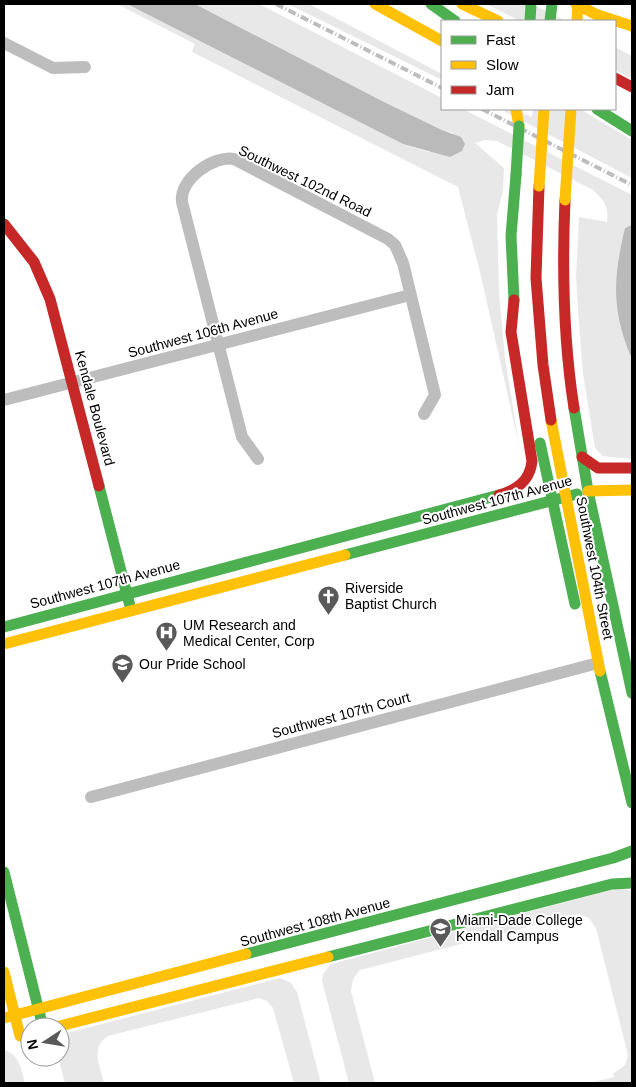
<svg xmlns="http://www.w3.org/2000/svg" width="636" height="1087" font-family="Helvetica,sans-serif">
	<rect width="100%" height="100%" fill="#fff"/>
	<!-- green -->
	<g fill="#e8e8e8">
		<path d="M117,4H127L403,144L429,152L454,133L442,130L384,102L195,4H259L442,98V109H463L632,195V459L603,456L595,448L583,374L578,310L576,277L579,217L607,222C609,207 604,200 593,190L497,141L485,140L475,143L504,168L503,191L497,214L499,293L505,358L519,445L480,272L458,187L192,52L195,44Z"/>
		<polygon points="288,4 309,4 442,74 442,80"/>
		<polygon points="486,4 531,4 566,21 520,21"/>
		<polygon points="615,47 632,56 632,79 615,70"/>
		<polygon points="500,109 512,109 532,117 533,109 580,109 632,140 632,178"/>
		<polygon points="618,888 632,891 632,1083 590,1083 614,1077 613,1074 625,1065 628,1055 596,928 589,918 578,914 360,970 353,979 351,991 375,1083 349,1083 322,981 323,974 331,964"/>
		<path d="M280,978L291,983L297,992L321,1083H294L273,1008L267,1001L259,998L108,1036C90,1047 100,1066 104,1083H65C61,1067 52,1045 67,1033Z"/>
		<path d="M4,1050C20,1055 21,1069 25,1083H4Z"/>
	</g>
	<!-- water -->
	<g fill="#bababa">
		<polygon points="127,4 195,4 384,102 442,130 461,137 465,144 462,151 450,157 403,144"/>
		<path d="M632,225V359C611,311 613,278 625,228Z"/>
	</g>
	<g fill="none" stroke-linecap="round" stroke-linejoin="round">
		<!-- street -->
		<g stroke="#bdbdbd" stroke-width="12">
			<polyline points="4,43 53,68 85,67"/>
			<polyline points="4,400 410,295"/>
			<path d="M258,459L242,437L182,202C179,179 214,155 234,159L388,239L395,245L403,263L435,395L424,414"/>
			<polyline points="91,797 598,663"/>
		</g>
		<!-- fast -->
		<g stroke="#4caf50" stroke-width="11">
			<polyline points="431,4 455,21"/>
			<polyline points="530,21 531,4"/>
			<polyline points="550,21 552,4"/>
			<polyline points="597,109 632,131"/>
			<polyline points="514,300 511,236 516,175"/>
			<polyline points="574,408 588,491 632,693"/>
			<polyline points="540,443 575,604"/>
			<polyline points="99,486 130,606"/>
			<polyline points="345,555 577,494"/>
			<polyline points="4,627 499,495"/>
			<polyline points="600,671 632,803"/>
			<polyline points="4,872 43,1027"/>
			<polyline points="246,954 613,858 632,851"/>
			<polyline points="328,957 612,884 632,883"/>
		</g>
		<!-- slow -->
		<g stroke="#ffc107" stroke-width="11">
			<polyline points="375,4 442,41"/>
			<polyline points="462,4 498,21"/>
			<polyline points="576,4 609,21"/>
			<polyline points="598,15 632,26"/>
			<polyline points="516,109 519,126"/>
			<polyline points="551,420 600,671"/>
			<polyline points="588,491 632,490"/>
			<polyline points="4,644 345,555"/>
			<polyline points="4,972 20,1036"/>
			<polyline points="4,1018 246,954"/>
			<polyline points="56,1027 328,957"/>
		</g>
		<!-- jam -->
		<g stroke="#c62828" stroke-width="11">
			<polyline points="615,78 632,87"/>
			<polyline points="539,186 536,278 543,365 551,420"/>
			<path d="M565,200C562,270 563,338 574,408"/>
			<polyline points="4,224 34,262 50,299 99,486"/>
			<polyline points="582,457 598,468 632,468"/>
			<path d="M499,495C517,490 530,481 532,461L511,332L514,300"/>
		</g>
		<!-- rail -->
		<g stroke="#bdbdbd" stroke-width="4" stroke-dasharray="8 2.5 1 2.5" stroke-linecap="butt">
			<polyline points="276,4 442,88"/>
			<polyline points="482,109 632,185"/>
		</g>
		<!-- fast-bridge -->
		<polyline stroke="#4caf50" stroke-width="11" points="516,175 519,126"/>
		<!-- slow-bridge -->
		<g stroke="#ffc107" stroke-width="11">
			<polyline points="577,21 578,4"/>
			<polyline points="539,186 544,109"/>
			<polyline points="565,200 571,109"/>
		</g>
	</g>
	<!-- icons -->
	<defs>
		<symbol id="church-pin" viewBox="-11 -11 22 30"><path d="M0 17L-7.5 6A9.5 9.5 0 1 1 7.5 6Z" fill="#595959" stroke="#fff"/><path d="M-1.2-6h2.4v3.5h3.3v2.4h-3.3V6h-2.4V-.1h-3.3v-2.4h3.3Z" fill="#fff"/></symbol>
		<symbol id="hospital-pin" viewBox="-11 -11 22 30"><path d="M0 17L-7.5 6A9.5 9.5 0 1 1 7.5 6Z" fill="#595959" stroke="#fff"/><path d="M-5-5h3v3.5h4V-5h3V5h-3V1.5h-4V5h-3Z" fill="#fff"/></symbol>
		<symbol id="school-pin" viewBox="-11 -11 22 30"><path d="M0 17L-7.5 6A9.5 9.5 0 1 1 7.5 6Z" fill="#595959" stroke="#fff"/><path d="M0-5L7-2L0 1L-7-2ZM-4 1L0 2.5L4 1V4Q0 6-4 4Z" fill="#fff"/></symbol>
		<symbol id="university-pin" viewBox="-11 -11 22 30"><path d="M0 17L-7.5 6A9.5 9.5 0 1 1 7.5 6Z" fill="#595959" stroke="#fff"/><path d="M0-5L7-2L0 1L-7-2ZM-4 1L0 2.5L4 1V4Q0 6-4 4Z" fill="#fff"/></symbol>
	</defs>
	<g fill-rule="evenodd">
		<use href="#church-pin" x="316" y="584" width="25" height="34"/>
		<use href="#hospital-pin" x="154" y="620" width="25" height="34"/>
		<use href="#school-pin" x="110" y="652" width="25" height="34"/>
		<use href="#university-pin" x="428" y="916" width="25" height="34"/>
	</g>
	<g text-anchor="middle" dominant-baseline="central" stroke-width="4" stroke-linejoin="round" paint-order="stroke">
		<!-- street labels -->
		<g font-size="14" fill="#000" stroke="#fff">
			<text transform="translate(305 181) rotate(26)">Southwest 102nd Road</text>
			<text transform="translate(203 333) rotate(-15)">Southwest 106th Avenue</text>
			<text transform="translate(95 408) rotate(75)">Kendale Boulevard</text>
			<text transform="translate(497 500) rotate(-15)">Southwest 107th Avenue</text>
			<text transform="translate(595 568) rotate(79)">Southwest 104th Street</text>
			<text transform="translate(105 584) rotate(-15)">Southwest 107th Avenue</text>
			<text transform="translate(341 715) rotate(-15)">Southwest 107th Court</text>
			<text transform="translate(315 922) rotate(-15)">Southwest 108th Avenue</text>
		</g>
		<!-- poi labels -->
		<g font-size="14" fill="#000" stroke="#fff" text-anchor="start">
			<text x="345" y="588">Riverside<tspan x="345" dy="16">Baptist Church</tspan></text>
			<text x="183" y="625">UM Research and<tspan x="183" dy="16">Medical Center, Corp</tspan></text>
			<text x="139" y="664">Our Pride School</text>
			<text x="456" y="920">Miami-Dade College<tspan x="456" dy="16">Kendall Campus</tspan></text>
		</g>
	</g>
	<!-- border -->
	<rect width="636" height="1087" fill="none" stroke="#000000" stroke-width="10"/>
	<!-- legend -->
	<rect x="441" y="20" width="175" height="90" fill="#ffffff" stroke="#999999"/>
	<rect x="451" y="36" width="25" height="8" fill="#4caf50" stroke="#999999"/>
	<text x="486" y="45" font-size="15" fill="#000000">Fast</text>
	<rect x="451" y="61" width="25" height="8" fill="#ffc107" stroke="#999999"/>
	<text x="486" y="70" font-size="15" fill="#000000">Slow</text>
	<rect x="451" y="86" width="25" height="8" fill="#c62828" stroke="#999999"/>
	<text x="486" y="95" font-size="15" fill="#000000">Jam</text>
	<!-- north arrow -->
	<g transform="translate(45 1042) rotate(258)"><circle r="24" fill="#ffffff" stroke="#999999"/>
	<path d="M0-4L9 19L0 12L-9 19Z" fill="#595959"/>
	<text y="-8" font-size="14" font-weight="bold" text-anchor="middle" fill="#000000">N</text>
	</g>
</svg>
